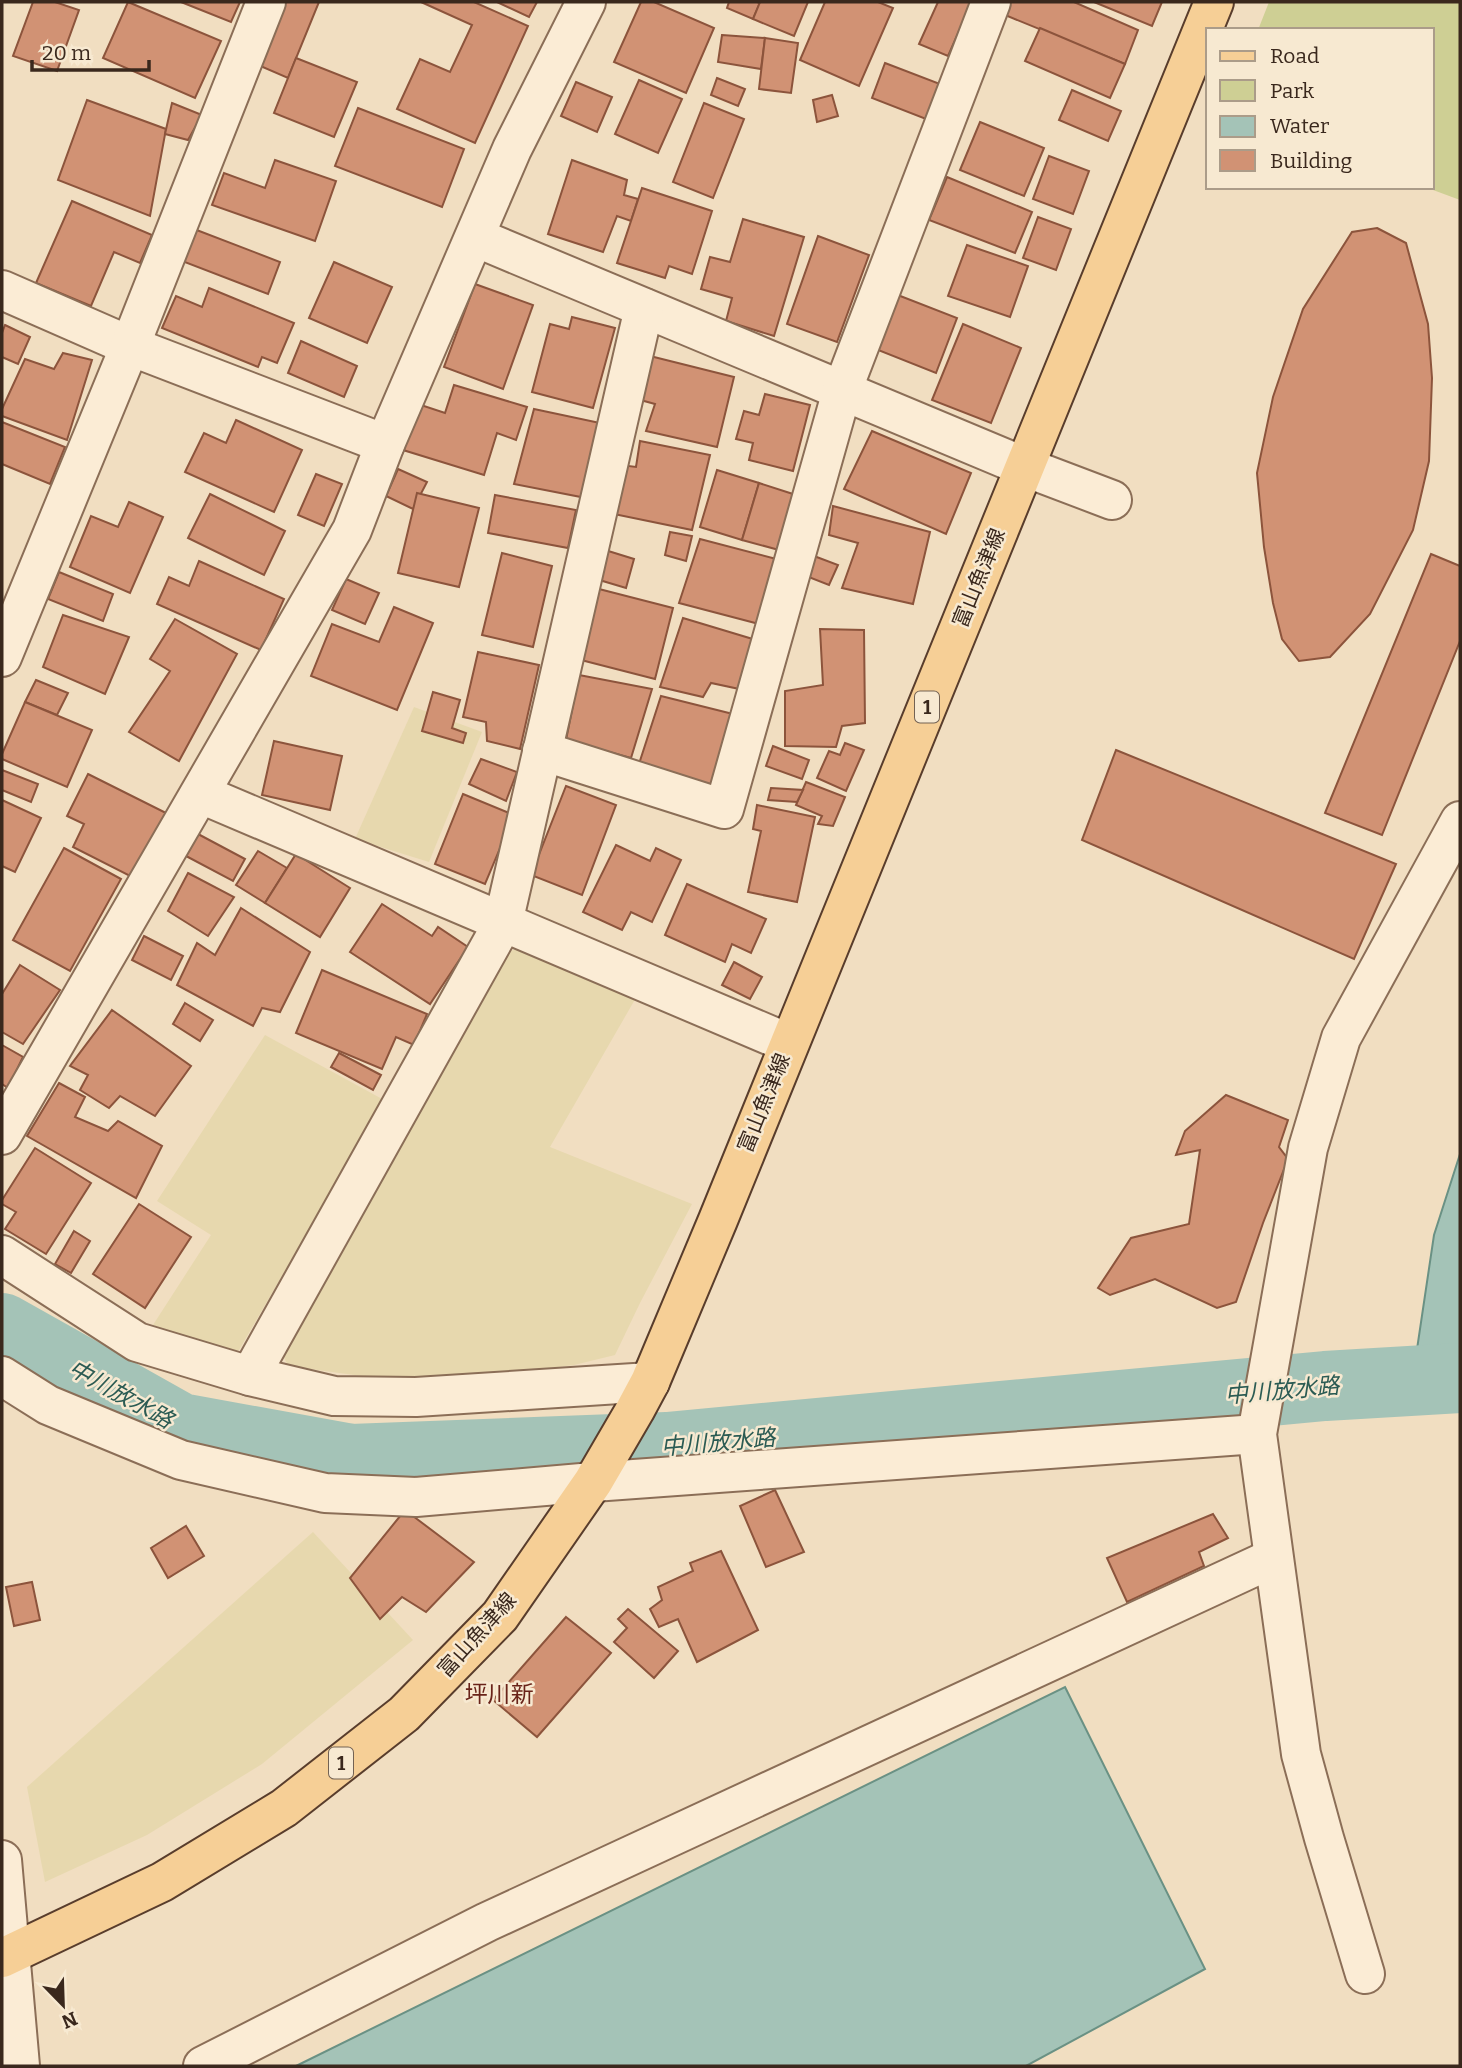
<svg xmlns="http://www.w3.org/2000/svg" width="1462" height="2068" font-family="Bitter,'Noto Sans JP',serif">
	<rect width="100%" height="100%" fill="#f1dec1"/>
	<!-- farmland -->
	<g fill="#e7d8ae">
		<polygon points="414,707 482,732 429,862 355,839"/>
		<polygon points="528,948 637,996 550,1147 692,1204 640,1303 615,1355 574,1365 535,1370 450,1376 369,1377 288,1366 282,1353 508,951"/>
		<polygon points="265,1035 384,1100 239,1350 229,1354 153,1325 211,1235 157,1201"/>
		<polygon points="313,1532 413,1640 262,1764 147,1835 45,1882 27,1787"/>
	</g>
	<!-- green -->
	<polygon fill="#cecf94" points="1269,2 1460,2 1460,200 1425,187 1432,187 1432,30 1258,30"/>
	<!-- water -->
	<g fill="#a4c3b7" stroke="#6a9184" stroke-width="2">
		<polygon points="1460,1154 1460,1375 1413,1376 1434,1235"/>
		<polygon points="1065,1687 1205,1969 1026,2066 296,2066"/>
	</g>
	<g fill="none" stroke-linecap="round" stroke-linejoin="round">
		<!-- river -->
		<polyline stroke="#a4c3b7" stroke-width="70" points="2,1328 180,1428 351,1459 667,1447 1325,1386 1460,1378"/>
	</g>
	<!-- building -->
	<g fill="#d19274" stroke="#8c543c" stroke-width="2">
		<polygon points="33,2 55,2 79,10 57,71 13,56"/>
		<polygon points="128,2 221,41 195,98 103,58"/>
		<polygon points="181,2 240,2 231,22"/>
		<polygon points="286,2 319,2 288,78 258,65"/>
		<polygon points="421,2 474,2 528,26 475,143 397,109 420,59 450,72 472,25"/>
		<polygon points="497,2 537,2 529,17"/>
		<polygon points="641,2 654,2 714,28 686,93 614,62"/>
		<polygon points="729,2 757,2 760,3 753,19 727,8"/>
		<polygon points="760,2 808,2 794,36 753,19"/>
		<polygon points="825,2 878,2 893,8 859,86 800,60"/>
		<polygon points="938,2 972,2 948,56 919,44"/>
		<polygon points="1010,2 1074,2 1138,30 1125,64 1005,15"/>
		<polygon points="1094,2 1162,2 1152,26"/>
		<polygon points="1040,28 1125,64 1110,98 1025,61"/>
		<polygon points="722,35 765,38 761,69 718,62"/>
		<polygon points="765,38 798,43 791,93 759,89"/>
		<polygon points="296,58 357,82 334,137 274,113"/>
		<polygon points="885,63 940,84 926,119 872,98"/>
		<polygon points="717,78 745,89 738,106 711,95"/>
		<polygon points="639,80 682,99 658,153 615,134"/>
		<polygon points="576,82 612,97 597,132 561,116"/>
		<polygon points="1072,90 1121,111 1108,141 1059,120"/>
		<polygon points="832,95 838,116 817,122 813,100"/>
		<polygon points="87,100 166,129 150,216 58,180"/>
		<polygon points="172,103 202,115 188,140 165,134"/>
		<polygon points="704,103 744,119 713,198 673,182"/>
		<polygon points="358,108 464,149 442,207 335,166"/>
		<polygon points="980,122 1044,148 1024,196 960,170"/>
		<polygon points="1049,156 1089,171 1073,214 1033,199"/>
		<polygon points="275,160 336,181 315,241 212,205 224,173 265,188"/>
		<polygon points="572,160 627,180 624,195 638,199 631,221 617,216 603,252 548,234"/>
		<polygon points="947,177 1032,212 1015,253 929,220"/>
		<polygon points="642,188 712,211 692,274 669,266 665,278 617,263"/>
		<polygon points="72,201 152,235 140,263 114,252 91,306 36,283"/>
		<polygon points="1038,217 1071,229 1056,270 1023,258"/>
		<polygon points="743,219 804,237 774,336 726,321 732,298 701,289 710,257 730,262"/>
		<polygon points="1377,228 1406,243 1428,324 1432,378 1429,461 1413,530 1370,614 1330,657 1299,661 1282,639 1273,603 1264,547 1257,473 1273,397 1303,309 1352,232"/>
		<polygon points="194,229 280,262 268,294 182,261"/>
		<polygon points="818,236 869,255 837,342 787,324"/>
		<polygon points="967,245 1028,266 1010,317 948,296"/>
		<polygon points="334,262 392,287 367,343 309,318"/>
		<polygon points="475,284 533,305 503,389 444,367"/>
		<polygon points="209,288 294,323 277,363 262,357 258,367 162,328 176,296 202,307"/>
		<polygon points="890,292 957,318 936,373 868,346"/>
		<polygon points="572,317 615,328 593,408 532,392 550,324 569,329"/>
		<polygon points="963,324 1021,348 991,423 932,400"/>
		<polygon points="5,325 30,337 18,364 2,357 2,333"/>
		<polygon points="301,341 357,366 344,397 288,373"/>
		<polygon points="63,353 92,360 67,440 2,416 2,409 25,359 54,369"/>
		<polygon points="646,355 734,377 717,447 646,431 655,404 633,398"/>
		<polygon points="454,385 527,407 516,440 497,433 484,475 403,450 418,404 445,413"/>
		<polygon points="765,394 810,405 793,471 749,460 753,443 736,439 744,411 759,415"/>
		<polygon points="534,409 600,423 586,498 514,484"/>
		<polygon points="236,420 302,450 274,512 185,472 204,433 226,443"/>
		<polygon points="2,422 65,447 50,484 2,464"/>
		<polygon points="872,431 971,473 946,534 844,489"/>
		<polygon points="640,441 710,455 692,530 609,513 621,465 636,467"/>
		<polygon points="398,469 427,482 413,509 386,496"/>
		<polygon points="717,470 759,483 742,540 700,527"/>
		<polygon points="316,474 342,484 324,526 298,515"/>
		<polygon points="759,483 796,495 779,550 742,540"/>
		<polygon points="417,493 479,508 459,587 398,573"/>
		<polygon points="210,494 285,531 264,575 188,538"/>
		<polygon points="495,495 576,510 568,548 488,533"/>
		<polygon points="129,502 163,517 130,593 70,567 91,516 118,527"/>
		<polygon points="833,506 930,532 913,604 842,588 858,543 829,535"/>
		<polygon points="670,532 692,536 686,561 665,555"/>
		<polygon points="700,539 780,560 759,624 679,603"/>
		<polygon points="605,550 634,559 626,588 596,579"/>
		<polygon points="502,553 552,566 533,647 482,635"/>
		<polygon points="1431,554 1460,566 1460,641 1382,835 1325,813"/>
		<polygon points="814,556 838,565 829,585 806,576"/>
		<polygon points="199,561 284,599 261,650 157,604 169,577 189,586"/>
		<polygon points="59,572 113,594 103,621 48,599"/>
		<polygon points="346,579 379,593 365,624 332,610"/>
		<polygon points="599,589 673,608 655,679 581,660"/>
		<polygon points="394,607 433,623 397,710 311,676 332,624 379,642"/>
		<polygon points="63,615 129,637 105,694 43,667"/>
		<polygon points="683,618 756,640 744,690 711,683 703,697 660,687"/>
		<polygon points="175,619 237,654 179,761 129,732 170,671 150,659"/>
		<polygon points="820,629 864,630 865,723 842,726 836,747 785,746 785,691 823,685"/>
		<polygon points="478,652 539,665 520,749 487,741 486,722 463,717"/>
		<polygon points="579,675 652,689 631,758 566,740"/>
		<polygon points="36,680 68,693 57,715 25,702"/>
		<polygon points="433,692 460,700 452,728 466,733 463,743 422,731"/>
		<polygon points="661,696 737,715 720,792 638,767"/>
		<polygon points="25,702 92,730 67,787 2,759 2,754"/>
		<polygon points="274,741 342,756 330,810 262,795"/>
		<polygon points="845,743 864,750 846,791 817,778 829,751 840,755"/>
		<polygon points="773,746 809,760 802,779 766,766"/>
		<polygon points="1116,750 1396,864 1354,959 1082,840"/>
		<polygon points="481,759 517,772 506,801 469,784"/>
		<polygon points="2,770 38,784 31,802 2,790"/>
		<polygon points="88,774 166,813 132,877 73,847 84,824 67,816"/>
		<polygon points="806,782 845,797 833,826 818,824 822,816 796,805"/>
		<polygon points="566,786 616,805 582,895 531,875"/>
		<polygon points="771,788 803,790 797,802 768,800"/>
		<polygon points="463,794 514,815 485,884 435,864"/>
		<polygon points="2,800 41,818 15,872 2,866"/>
		<polygon points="757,805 815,817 797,902 748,892 761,831 753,829"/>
		<polygon points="198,834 245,859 233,881 186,856"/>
		<polygon points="616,845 650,861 656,848 681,860 652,922 631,912 622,930 583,912"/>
		<polygon points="64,848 121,879 70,971 13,940"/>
		<polygon points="258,851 287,868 265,903 236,885"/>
		<polygon points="296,854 350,888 320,937 265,903"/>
		<polygon points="188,873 234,897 208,936 168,911"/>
		<polygon points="687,884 766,919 751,953 732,944 725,962 665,935"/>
		<polygon points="382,904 432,936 438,927 468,947 430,1004 350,952"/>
		<polygon points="241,908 310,952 280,1012 262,1008 253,1026 177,985 197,943 215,955"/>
		<polygon points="144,936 183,956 171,980 132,960"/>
		<polygon points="734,962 762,977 750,999 722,985"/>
		<polygon points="20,965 60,990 23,1044 2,1032 2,994"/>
		<polygon points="322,970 427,1014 414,1045 396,1037 382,1069 296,1033"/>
		<polygon points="185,1003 213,1020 200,1041 173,1024"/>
		<polygon points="112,1010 191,1066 155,1116 120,1096 109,1108 80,1090 88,1075 70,1066"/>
		<polygon points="2,1045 23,1057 8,1088 2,1084"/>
		<polygon points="339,1053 381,1075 373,1090 331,1067"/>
		<polygon points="59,1083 85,1097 75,1117 108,1131 118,1121 162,1146 136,1198 27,1136"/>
		<polygon points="1226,1095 1288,1120 1279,1147 1288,1159 1263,1223 1236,1302 1217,1308 1155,1279 1110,1295 1098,1288 1131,1238 1189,1224 1200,1150 1176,1155 1185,1131"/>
		<polygon points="35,1148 91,1183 46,1254 5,1229 16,1212 2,1204 2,1200"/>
		<polygon points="139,1204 191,1237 145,1308 93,1274"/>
		<polygon points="74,1231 90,1241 71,1273 55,1264"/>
		<polygon points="775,1490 804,1552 766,1567 740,1506"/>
		<polygon points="405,1510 474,1562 426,1612 402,1597 380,1619 350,1578"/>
		<polygon points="1213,1514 1228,1538 1199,1552 1204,1566 1127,1602 1107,1558"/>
		<polygon points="186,1526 204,1556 168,1578 151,1548"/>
		<polygon points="721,1551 758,1630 697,1662 678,1619 659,1627 650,1609 662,1600 658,1587 693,1571 690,1563"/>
		<polygon points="32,1582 40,1620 14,1626 6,1587"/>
		<polygon points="628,1609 678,1651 654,1678 614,1642 627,1628 618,1619"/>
		<polygon points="566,1617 611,1653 537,1737 493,1700"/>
	</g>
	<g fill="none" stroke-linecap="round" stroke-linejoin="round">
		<defs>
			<g id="minor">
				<polyline points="475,237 1025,467 1112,500"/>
				<polyline points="2,290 130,346 385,444"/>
				<polyline points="2,657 130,346 266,2"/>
				<polyline points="542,751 724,809 842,391 991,2"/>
				<polyline points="201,794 788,1043"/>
				<polyline points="2,1135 352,530 385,444 512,149 586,2"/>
				<polyline points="2,1255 137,1342 250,1376 334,1396 416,1397 650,1382"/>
				<polyline points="2,1376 48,1405 181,1460 325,1493 416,1497 593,1482 1257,1434"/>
				<polyline points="250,1376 503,923 644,308"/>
				<polyline points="2,1860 20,2066"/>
				<polyline points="1365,1974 1324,1838 1301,1754 1257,1434 1308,1148 1341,1038 1460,821"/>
				<polyline points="203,2066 487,1922 1273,1558"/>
			</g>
			<polyline id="major" points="2,1958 162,1882 284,1808 404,1714 500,1616 593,1482 635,1410 650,1382 718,1220 1214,2"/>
		</defs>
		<!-- minor casing -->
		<use href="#minor" stroke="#8b6e57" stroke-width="42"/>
		<!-- major casing -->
		<use href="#major" stroke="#593d2c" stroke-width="42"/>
		<!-- minor -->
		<use href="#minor" stroke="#fbecd5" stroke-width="38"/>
		<!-- major -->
		<use href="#major" stroke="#f6cf96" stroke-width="38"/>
	</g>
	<g text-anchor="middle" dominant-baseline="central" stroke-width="5" stroke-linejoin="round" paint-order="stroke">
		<!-- shield labels -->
		<g fill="#f7e9d1" stroke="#736253" stroke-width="2">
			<rect x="915" y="691.5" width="24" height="31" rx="5"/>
			<rect x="329" y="1747.5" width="24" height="31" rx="5"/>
		</g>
		<g font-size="19" font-weight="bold" fill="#3a281d">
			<text x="927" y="707">1</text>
			<text x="341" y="1763">1</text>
		</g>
		<!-- street labels -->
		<g font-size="21" fill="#3a281d" stroke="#f7e9d1">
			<text transform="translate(979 578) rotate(-68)">富山魚津線</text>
			<text transform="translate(764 1103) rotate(-68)">富山魚津線</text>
			<text transform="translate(477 1635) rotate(-48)">富山魚津線</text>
		</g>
		<!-- water labels -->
		<g font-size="23" font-style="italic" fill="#2b5b53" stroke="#f7e9d1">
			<text transform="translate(1282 1390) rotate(-5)">中川放水路</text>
			<text transform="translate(121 1394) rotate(29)">中川放水路</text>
			<text transform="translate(718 1442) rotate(-5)">中川放水路</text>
		</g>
		<!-- neighbourhood labels -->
		<g font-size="23" fill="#692319" stroke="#f7e9d1">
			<text x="499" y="1694">坪川新</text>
		</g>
	</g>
	<!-- border -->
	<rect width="1462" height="2068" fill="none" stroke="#3a281d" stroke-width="7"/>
	<!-- legend -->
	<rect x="1206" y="28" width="228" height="161" fill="#f7e9d1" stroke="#ab9c89" stroke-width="2"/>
	<rect x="1220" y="51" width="35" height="10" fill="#f6cf96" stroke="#ab9c89" stroke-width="2"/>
	<text x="1270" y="63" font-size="21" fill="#3a281d">Road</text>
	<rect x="1220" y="80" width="35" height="21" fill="#cecf94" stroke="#ab9c89" stroke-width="2"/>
	<text x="1270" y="98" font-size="21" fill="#3a281d">Park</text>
	<rect x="1220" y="116" width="35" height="21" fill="#a4c3b7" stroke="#ab9c89" stroke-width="2"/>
	<text x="1270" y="133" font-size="21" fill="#3a281d">Water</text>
	<rect x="1220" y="150" width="35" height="21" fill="#d19274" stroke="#ab9c89" stroke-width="2"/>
	<text x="1270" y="168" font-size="21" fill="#3a281d">Building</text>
	<!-- north arrow -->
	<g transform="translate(63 2005) rotate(157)" stroke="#f7e9d1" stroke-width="5" paint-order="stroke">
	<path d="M0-5L12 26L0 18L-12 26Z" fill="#3a281d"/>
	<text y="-10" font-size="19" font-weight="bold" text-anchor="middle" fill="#3a281d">N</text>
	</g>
	<!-- scale -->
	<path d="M32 60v10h117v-10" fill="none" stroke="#3a281d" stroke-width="3.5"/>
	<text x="42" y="60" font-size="21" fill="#3a281d" stroke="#f7e9d1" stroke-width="5" paint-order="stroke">20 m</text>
</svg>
